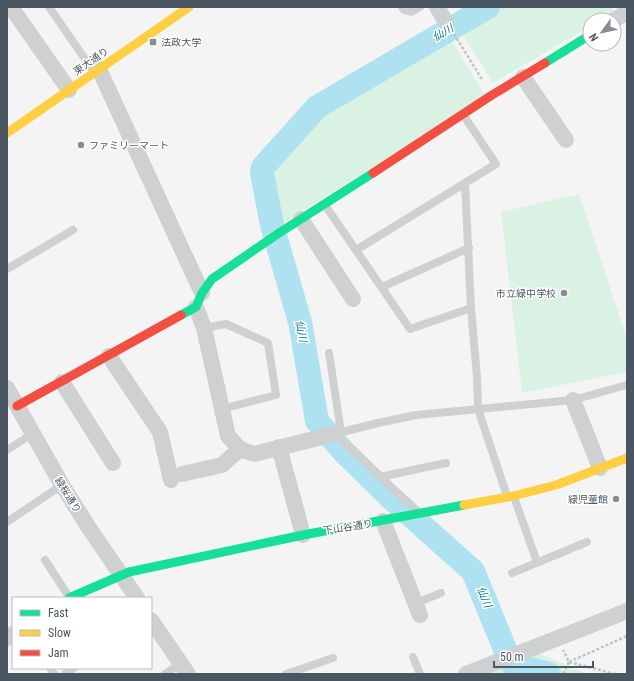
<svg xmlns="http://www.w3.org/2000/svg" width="634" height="681" font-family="'Roboto Condensed','Noto Sans JP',sans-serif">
	<rect width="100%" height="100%" fill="#f4f4f4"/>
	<!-- green -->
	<g fill="#d9f2e3">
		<polygon points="497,7 611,7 614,12 600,20 590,20 590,26 493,83 459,29"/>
		<polygon points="448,35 485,95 279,226 268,171 323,108"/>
		<polygon points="579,194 627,339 627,372 522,393 501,212"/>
		<polygon points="533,651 587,674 473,674"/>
	</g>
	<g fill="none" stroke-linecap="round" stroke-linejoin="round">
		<!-- river -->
		<polyline stroke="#aee2f0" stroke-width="24" points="488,7 317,107 263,167 262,173 272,225 300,322 317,421 343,451 390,497 473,571 507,654 513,665 549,674"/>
		<!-- path -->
		<g stroke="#bcc7c4" stroke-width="2.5" stroke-dasharray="3 2" stroke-linecap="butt">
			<polyline points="454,34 483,81"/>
			<polyline points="569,662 627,636"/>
			<polyline points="569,662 615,674"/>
			<polyline points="563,674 569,662 563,650"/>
		</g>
		<!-- lane -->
		<g stroke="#ced0d2" stroke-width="8">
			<polyline points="49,7 94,72"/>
			<polyline points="402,7 404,10 411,12 420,7"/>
			<polyline points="465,183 471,308 477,377 478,409 507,496"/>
			<polyline points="325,205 410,329 471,308"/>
			<polyline points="356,250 496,164 464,116"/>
			<polyline points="7,269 73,230"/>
			<polyline points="382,287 469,248"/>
			<polyline points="204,328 226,324 268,343 276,395 222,409"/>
			<polyline points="329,353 341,432 340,438 417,512"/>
			<polyline points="334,434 378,423 416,415 573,400 627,385"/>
			<polyline points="7,450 32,434"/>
			<polyline points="380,477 446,463"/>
			<polyline points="514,497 537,562"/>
			<polyline points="7,522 62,485"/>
			<polyline points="45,560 69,597"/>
			<polyline points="512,573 587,542"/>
			<polyline points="416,603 441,593"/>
			<polyline points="413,657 420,674"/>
			<polyline points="50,668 54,674"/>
			<polyline points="65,674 74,668"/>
			<polyline points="165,674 181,663"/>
			<polyline points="286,674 333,658"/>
		</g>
		<!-- street -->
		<g stroke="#ced0d2" stroke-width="16">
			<polyline points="11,7 69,90"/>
			<polyline points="437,7 447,24"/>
			<polyline points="614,20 627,12"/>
			<polyline points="99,69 202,293"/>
			<polyline points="523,77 566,140"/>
			<polyline points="301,219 353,299"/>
			<polyline points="196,307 204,328 228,436 240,449"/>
			<polyline points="109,356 160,432 171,480"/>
			<polyline points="62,382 113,463"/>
			<polyline points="7,388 62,485 89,528 137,598"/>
			<polyline points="573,400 600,468"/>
			<polyline points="279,447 303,535"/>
			<polyline points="182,474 222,465 240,449 254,454 334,434"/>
			<polyline points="383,521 420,615"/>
			<polyline points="151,620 188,674"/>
			<polyline points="7,638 13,634"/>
			<polyline points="466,674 627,611"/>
		</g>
		<!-- fast -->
		<g stroke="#16e098" stroke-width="9">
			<polyline points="545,63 590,35"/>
			<polyline points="181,315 196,307 202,293 212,279 279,233 373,173"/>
			<polyline points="69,598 129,572 303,535 464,505"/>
		</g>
		<!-- slow -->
		<g stroke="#ffcf43" stroke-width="9">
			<polyline points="7,133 189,7"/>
			<polyline points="464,505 513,496 556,485 627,458"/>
		</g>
		<!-- jam -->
		<g stroke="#f24e42" stroke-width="9">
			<polyline points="373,173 492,95 545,63"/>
			<polyline points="17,406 181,315"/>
		</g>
	</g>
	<!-- markers -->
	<g fill="#868d94" stroke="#fff" stroke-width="1.5">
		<rect x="149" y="38" width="8" height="8" rx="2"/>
		<circle cx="81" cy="145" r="4"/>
		<circle cx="564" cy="293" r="4"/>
		<circle cx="616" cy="499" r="4"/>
	</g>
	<g text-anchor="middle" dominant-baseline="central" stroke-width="3" stroke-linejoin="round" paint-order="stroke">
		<!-- poi labels -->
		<g font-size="10" fill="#4a5661" stroke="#fff" text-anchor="start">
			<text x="161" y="42">法政大学</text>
			<text x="89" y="145">ファミリーマート</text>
			<text x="556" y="293" text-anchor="end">市立緑中学校</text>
			<text x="608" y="499" text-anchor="end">緑児童館</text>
		</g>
		<!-- street labels -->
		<g font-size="10" fill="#4a5661" stroke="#fff">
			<text transform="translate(91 61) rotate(-35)">東大通り</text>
			<text transform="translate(68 495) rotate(58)">緑桜通り</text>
			<text transform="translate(348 527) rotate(-9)">下山谷通り</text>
		</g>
		<!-- water labels -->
		<g font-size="11" font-style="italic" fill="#0c7c9b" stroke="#fff">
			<text transform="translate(443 33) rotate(-30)">仙川</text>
			<text transform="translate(301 331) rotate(79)">仙川</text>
			<text transform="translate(484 597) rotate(67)">仙川</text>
		</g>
	</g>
	<!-- border -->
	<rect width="634" height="681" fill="none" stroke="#4a5661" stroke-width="16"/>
	<!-- legend -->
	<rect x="12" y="597" width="140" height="72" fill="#ffffff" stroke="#b7bbc0"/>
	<rect x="20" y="610" width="20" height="6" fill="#16e098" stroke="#b7bbc0"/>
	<text x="48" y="617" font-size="12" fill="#4a5661">Fast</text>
	<rect x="20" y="630" width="20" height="6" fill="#ffcf43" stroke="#b7bbc0"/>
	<text x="48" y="637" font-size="12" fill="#4a5661">Slow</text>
	<rect x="20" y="650" width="20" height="6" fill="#f24e42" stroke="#b7bbc0"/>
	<text x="48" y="657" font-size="12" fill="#4a5661">Jam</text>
	<!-- north arrow -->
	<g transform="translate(602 32) rotate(237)"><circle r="19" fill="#ffffff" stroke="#b7bbc0"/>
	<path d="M0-3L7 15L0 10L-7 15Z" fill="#868d94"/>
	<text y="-6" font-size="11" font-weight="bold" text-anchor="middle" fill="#4a5661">N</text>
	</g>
	<!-- scale -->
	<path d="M494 661v6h99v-6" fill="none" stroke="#4a5661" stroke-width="2"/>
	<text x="500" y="661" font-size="12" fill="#4a5661" stroke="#ffffff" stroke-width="3" paint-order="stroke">50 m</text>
</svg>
